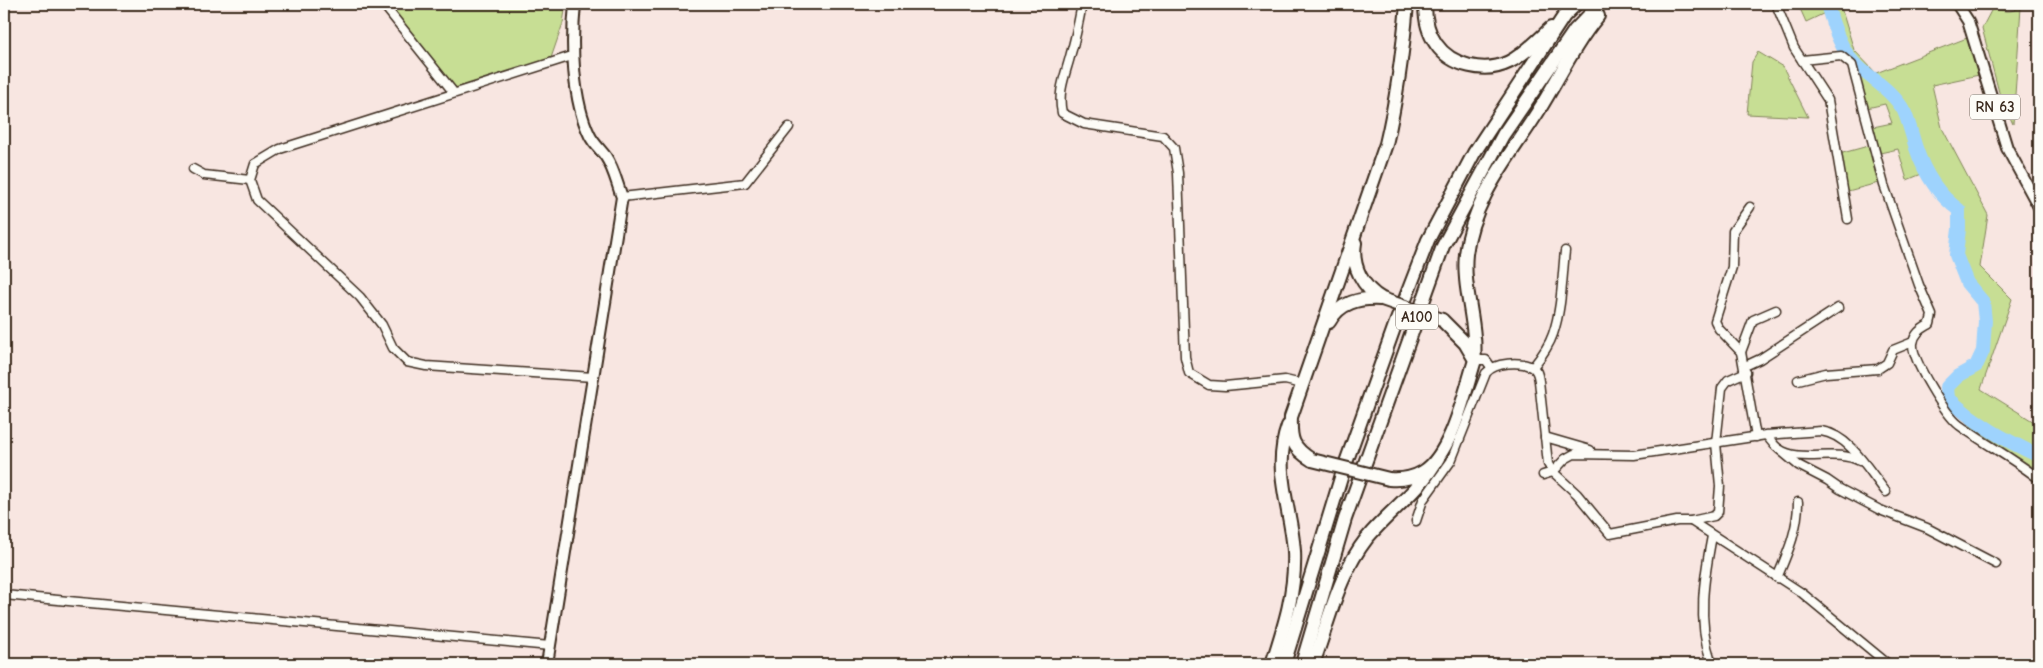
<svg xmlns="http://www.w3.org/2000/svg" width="2043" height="668" font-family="'Comic Neue',sans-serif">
	<rect width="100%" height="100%" fill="#f8e6e1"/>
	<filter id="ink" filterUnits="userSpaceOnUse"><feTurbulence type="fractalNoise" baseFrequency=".02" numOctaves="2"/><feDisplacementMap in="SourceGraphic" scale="10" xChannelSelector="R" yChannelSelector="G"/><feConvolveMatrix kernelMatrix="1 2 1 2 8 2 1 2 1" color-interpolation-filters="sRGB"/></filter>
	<g filter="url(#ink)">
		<!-- green -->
		<g fill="#c7de94" stroke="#818459">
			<polygon points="381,4 566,4 563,23 551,58 456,90"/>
			<polygon points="1798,4 1825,4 1827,12 1806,22"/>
			<polygon points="1830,4 1840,4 1854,50 1876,73 1967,38 1979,75 1932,85 1942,128 1988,215 1980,267 2012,299 1981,389 2039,425 2039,471 1972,427 1948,406 1947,387 1958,376 1976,366 1983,351 1985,321 1983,302 1967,283 1956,255 1959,229 1959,210 1944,200 1932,182 1917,151 1905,113 1897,100 1852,61"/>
			<path d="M1993,7C2004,12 2010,13 2021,7L2013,124L2000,96L1982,28Z"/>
			<polygon points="1758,52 1783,67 1808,117 1747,114 1752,62"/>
			<polygon points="1856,68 1894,101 1902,113 1924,173 1907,180 1898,149 1880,153 1873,127 1892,123 1885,104 1867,108"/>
			<polygon points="1868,146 1878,183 1848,191 1839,154"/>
		</g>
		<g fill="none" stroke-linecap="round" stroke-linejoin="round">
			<!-- river -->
			<path stroke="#9ed3fd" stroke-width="14" d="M1827,4C1832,23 1840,48 1854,63C1870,78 1893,91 1904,111C1909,122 1912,136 1916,148C1924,172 1938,195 1959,210V229L1956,255L1967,283L1983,302L1985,321L1983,351L1976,366L1958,376L1947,387L1948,398C1976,424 2005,440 2039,456"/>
			<defs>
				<g id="minor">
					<polyline points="383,4 454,93"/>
					<path d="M1082,4C1079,20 1076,37 1071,53C1066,74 1057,91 1062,113L1084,124L1163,136L1174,148L1178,173L1185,357L1189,373L1209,385L1225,386L1285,380L1302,384"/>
					<polyline points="1776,4 1794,48 1828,100 1848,219"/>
					<polyline points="572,56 280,149 255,164 250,180 257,200 360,297 382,325 393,348 407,362 426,366 593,377"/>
					<path d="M1802,60L1841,56L1852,65L1884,185L1919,285L1932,315L1930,324C1922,329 1915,332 1913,343C1911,359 1946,415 1959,425C1985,444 2014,459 2039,479"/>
					<polyline points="193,169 204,175 250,180"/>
					<polyline points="622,197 745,183 789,127"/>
					<polyline points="1750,207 1733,231 1732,267 1715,321 1719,329 1741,352 1756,437"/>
					<polyline points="1741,352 1753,320 1776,310"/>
					<polyline points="1475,360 1486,360 1491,367"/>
					<polyline points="1745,366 1760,359 1838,308"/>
					<path d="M1533,367C1541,357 1549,346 1553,334C1562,308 1562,278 1565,251"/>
					<polyline points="1798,380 1826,373 1878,369 1887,363 1893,350 1913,342"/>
					<path d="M1766,435C1770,439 1774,446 1779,449C1801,464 1834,448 1860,461"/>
					<polyline points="1545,437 1590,450"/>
					<polyline points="1780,450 1798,465 1827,480 1840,489 1880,510 1927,528 1996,564"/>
					<path d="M1543,475L1553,472L1565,459L1574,454L1634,455L1766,435L1821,431C1850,435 1869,471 1886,492"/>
					<path d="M1416,521L1423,500L1451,461L1486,373C1495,362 1520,361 1532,367C1538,370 1538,376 1539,381L1548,464L1553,472L1577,494L1610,534L1677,521H1691L1802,593L1888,664"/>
					<polyline points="1691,521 1714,516 1718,512 1720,486 1716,443 1722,388 1728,380 1746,372"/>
					<path d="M1777,578C1788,552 1798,530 1798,502"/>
					<polyline points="4,595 550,646"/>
					<path d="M1711,661C1697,620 1704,578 1712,536"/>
				</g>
				<g id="major">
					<polyline points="1957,4 1968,21 2007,148 2039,207"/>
					<path d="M547,664L622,197C617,184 614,169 606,157C601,150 594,144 590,136C572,100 571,43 575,4"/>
				</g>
				<g id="highway">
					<path d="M1425,4C1425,18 1428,33 1436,44C1451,66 1485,74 1509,62C1525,54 1538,40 1551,28"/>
					<path d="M1355,243C1351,266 1363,288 1382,299"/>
					<path d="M1329,322C1340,302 1359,298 1380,299"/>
					<path d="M1475,360C1474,352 1475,344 1474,337C1472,309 1463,282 1466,254C1472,199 1511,155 1539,110C1559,78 1574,45 1598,16"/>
					<path d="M1312,460C1292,448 1290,439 1291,417L1386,144C1397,98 1403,51 1407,4"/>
					<path d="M1389,479C1401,480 1413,478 1423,472C1452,454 1465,391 1475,360L1465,343L1442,320"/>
					<path d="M1272,664C1284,627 1296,591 1294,551C1291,507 1272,471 1288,426"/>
					<polyline points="1284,664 1344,468 1394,328 1428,240 1474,153 1564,16 1576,4"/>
					<polyline points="1302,664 1345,519 1443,246 1503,135 1575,30 1600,4"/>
					<path d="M1313,664C1329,621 1338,575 1367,538C1390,510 1421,490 1438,458"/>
				</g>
			</defs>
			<!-- minor casing -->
			<use href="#minor" stroke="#3b2a1e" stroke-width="11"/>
			<!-- major casing -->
			<use href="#major" stroke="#3b2a1e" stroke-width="14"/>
			<!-- highway casing -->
			<use href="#highway" stroke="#3b2a1e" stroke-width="16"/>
			<!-- minor -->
			<use href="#minor" stroke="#fdfcf7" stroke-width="8"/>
			<!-- major -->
			<use href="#major" stroke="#fdfcf7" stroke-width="10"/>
			<!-- highway -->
			<use href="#highway" stroke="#fdfcf7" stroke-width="12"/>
			<defs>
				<g id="highway-bridge">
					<polyline points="1382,299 1442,320"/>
					<polyline points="1312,460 1389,479"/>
				</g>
			</defs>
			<!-- highway-bridge casing -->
			<use href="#highway-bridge" stroke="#3b2a1e" stroke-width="16" stroke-linecap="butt"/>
			<!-- highway-bridge -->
			<use href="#highway-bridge" stroke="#fdfcf7" stroke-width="12"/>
		</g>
	</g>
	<g text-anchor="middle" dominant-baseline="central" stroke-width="5" stroke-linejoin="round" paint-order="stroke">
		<!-- shield labels -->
		<g fill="#fdfcf7" stroke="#75695f" stroke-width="1">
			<rect x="1970" y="94.5" width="50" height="25" rx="4"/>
			<rect x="1396" y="304.5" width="42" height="25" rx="4"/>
		</g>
		<g font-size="15" font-weight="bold" fill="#3b2a1e">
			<text x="1995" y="107">RN 63</text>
			<text x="1417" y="317">A100</text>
		</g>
	</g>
	<!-- margin -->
	<rect width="2043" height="668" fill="none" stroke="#fdfcf7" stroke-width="20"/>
	<rect x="10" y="10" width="2023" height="648" fill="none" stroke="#3b2a1e" stroke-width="2" filter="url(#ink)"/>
</svg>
